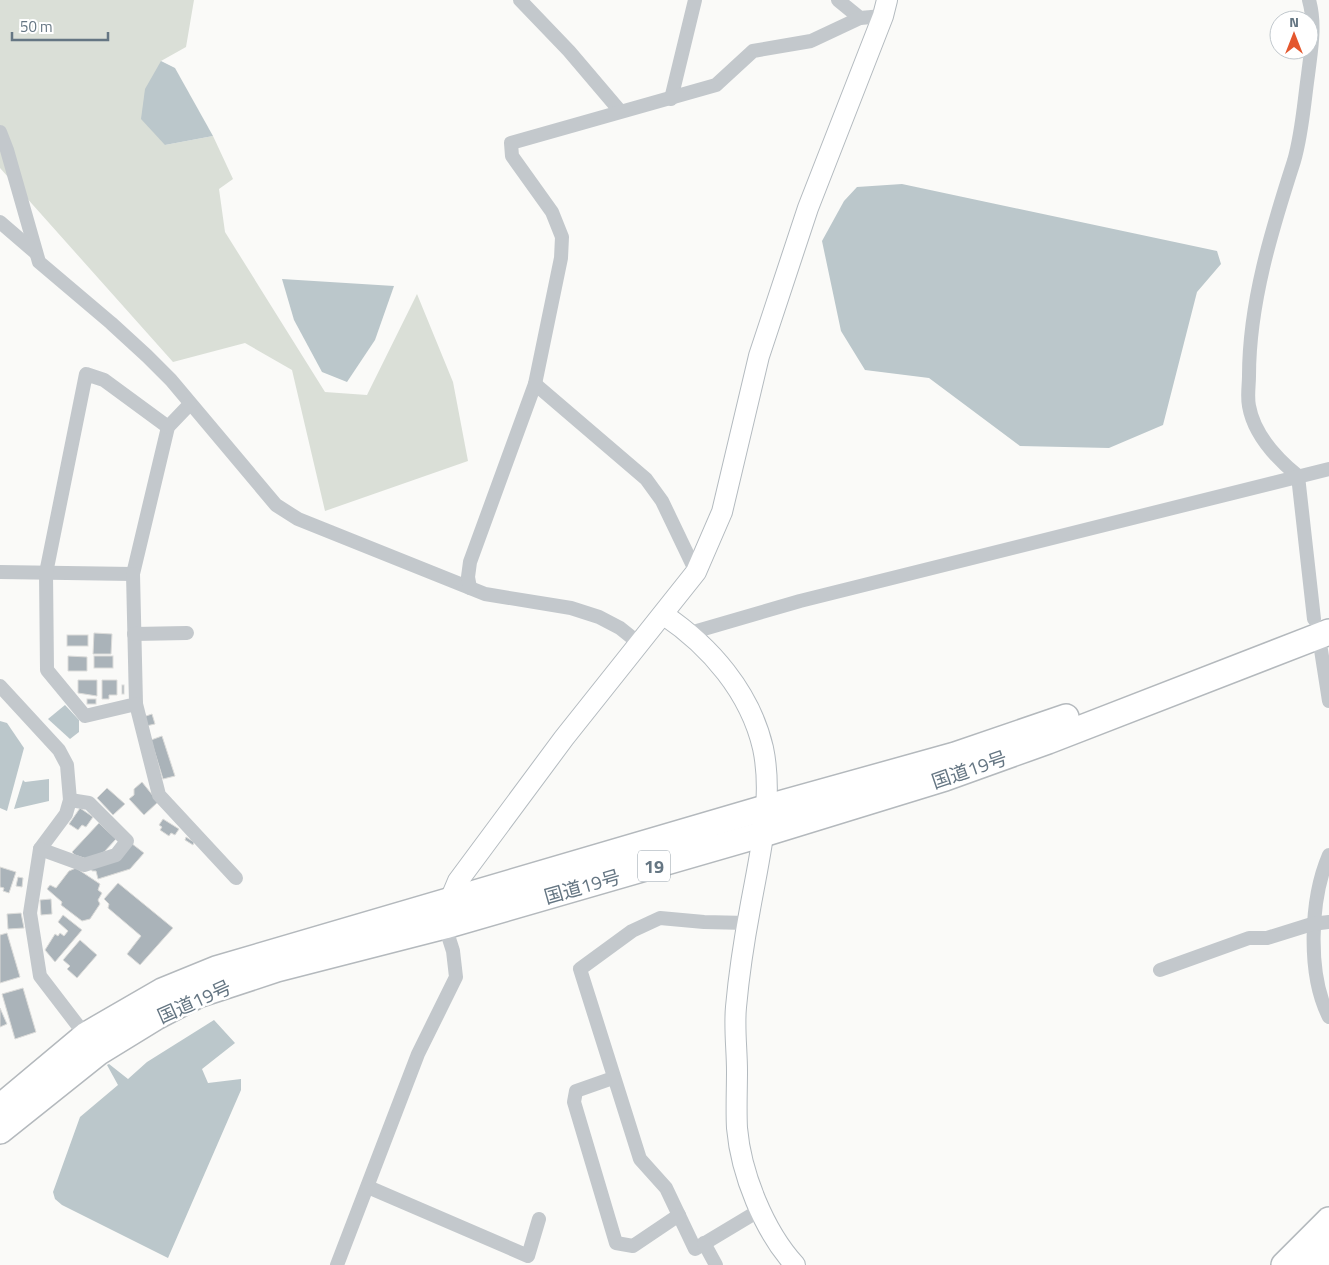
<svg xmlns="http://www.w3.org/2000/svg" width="1329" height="1265" font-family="'Titillium Web','Noto Sans JP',sans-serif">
	<rect width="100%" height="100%" fill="#fafaf8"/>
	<!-- green -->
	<polygon fill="#dadfd7" points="0,0 194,0 186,47 161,61 165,145 213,136 233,179 219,189 225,232 325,392 367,395 417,294 453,382 468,461 325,511 292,370 245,343 173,362 0,168"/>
	<!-- water -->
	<g fill="#bbc7cb">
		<polygon points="161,61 175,68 213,136 165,145 141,119 145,89"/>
		<polygon points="902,184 1217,251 1221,264 1197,292 1163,425 1109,448 1020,446 929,378 865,370 841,331 822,241 844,201 857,187"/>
		<polygon points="282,279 394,286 375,340 347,382 322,372 294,320"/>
		<polygon points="65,705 79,720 79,732 70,739 48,719"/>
		<polygon points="0,721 7,723 24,748 7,811 0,808"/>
		<polygon points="49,779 49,801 14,809 23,780 25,782"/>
		<polygon points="214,1020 235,1043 202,1069 208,1083 241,1079 241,1090 168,1258 62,1205 55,1199 53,1192 80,1117 118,1085 107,1065 109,1064 128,1079 147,1062"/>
	</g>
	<!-- building -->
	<g fill="#aab3b9" stroke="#dcdcda">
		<polygon points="94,633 112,634 111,654 93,654"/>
		<rect x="67" y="635" width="21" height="11"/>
		<polygon points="68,656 87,657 87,671 68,671"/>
		<rect x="94" y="656" width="19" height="12"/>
		<polygon points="78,680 97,680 97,696 78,693"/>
		<polygon points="102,680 117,680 117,695 109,695 109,699 102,699"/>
		<rect x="122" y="685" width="2" height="9"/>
		<rect x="87" y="699" width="9" height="5"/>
		<polygon points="152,714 155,724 146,726 143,717"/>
		<polygon points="162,736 175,776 163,779 151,740"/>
		<polygon points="142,782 158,802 144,815 129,799 134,795 134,789"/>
		<polygon points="107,788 125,804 113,815 97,798"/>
		<polygon points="80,808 93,817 86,827 82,825 78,830 69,824"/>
		<polygon points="163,819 179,829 175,835 171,833 169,836 160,830 162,827 159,825"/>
		<polygon points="99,823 116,839 104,852 87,859 75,855 72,852"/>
		<polygon points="186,837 194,842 193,845 185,840"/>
		<polygon points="131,843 144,853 130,869 98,879 96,871 92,871 91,867"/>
		<polygon points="0,867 16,872 9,893 3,891 4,888 0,887"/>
		<polygon points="76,868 100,884 98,890 102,893 98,900 100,904 90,919 82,921 61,905 62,902 47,889 50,885 56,888 69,871"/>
		<polygon points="18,877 23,878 22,887 16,886"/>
		<polygon points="118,883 173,928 140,965 127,954 141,936 108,908 109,904 104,899"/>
		<polygon points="51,899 52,914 41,915 40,900"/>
		<polygon points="21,913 24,928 8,929 7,914"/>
		<polygon points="63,915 82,930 55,962 45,950 55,934 58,936 60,933 64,936 68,931 58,922"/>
		<polygon points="7,933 20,977 0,983 0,935"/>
		<polygon points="80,940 97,955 77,978 67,969 70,966 63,960"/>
		<polygon points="23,988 36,1032 15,1039 2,994"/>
		<polygon points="0,1008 7,1024 0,1027"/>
	</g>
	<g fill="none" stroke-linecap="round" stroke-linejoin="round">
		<defs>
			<g id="secondary">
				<path d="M664,615C710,646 750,692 763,748C774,800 759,858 750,909C744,941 739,974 736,1007C734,1028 737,1050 737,1071C737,1090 736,1109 737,1128C741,1174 764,1231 795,1265"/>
				<polyline points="450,900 458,881 564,738 696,572 722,512 759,356 808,208 883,16 887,0"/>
			</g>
			<g id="highway">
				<polyline points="0,1107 86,1035 162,991 216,969 765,808 955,755 1066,717"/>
				<polyline points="0,1131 99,1052 156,1017 198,995 277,969 445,926 763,834 945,778 1048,741 1329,632"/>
				<polyline points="1284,1265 1329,1220"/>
				<polyline points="1311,1265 1329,1247"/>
			</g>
		</defs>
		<!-- secondary casing -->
		<use href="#secondary" stroke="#b3babf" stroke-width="22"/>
		<!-- highway casing -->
		<use href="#highway" stroke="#b4b9bd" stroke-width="28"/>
		<!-- street -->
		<g stroke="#c3c8cc" stroke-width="14">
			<polyline points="520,0 569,51 620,111"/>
			<polyline points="838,0 860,18 883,16"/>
			<path d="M1309,0C1316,25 1311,50 1308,75C1304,103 1302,134 1294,161C1272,229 1249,303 1249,376C1249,385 1247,396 1249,406C1254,435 1276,458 1298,476L1314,619"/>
			<polyline points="671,99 695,0"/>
			<polyline points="0,132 7,150 39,262 111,323 147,356 171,380 276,505 298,519 485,594 571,608 599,617 620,628 640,644"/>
			<polyline points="0,222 36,253"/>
			<polyline points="535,384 646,479 662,501 696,572"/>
			<polyline points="0,572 133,574 168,427 190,404"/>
			<polyline points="133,574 136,704 85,716 47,670 46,573 86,374 104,380 168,427"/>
			<polyline points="470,588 468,577 470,562 535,384 561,258 562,237 552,212 512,156 511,143 716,85 753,51 811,41 860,18"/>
			<polyline points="690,633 800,601 1329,469"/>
			<polyline points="134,634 187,633"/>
			<polyline points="1314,637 1321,650 1329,701"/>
			<polyline points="0,686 59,750 67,765 70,800 66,814 40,849 30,913 40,976 89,1040"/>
			<polyline points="136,704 159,795 236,878"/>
			<polyline points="40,849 84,865 116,855 127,841 89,803 70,800"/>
			<path d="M1329,855C1310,899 1307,974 1329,1017"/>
			<polyline points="747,923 704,922 660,918 632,931 580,969 640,1159 666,1188 695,1249 760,1210"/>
			<polyline points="1160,970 1249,938 1267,938 1312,924 1329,922"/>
			<polyline points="613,1078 576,1091 574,1102 616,1243 633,1246 679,1215"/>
			<polyline points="368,1187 528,1256 539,1219"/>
			<polyline points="704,1243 716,1265"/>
			<polyline points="337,1265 418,1054 456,977 453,951 445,926"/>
		</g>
		<!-- secondary -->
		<use href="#secondary" stroke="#fff" stroke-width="20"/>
		<!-- highway -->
		<use href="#highway" stroke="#fff" stroke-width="25"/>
	</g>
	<g text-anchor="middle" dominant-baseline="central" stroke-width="5" stroke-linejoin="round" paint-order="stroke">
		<!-- shield labels -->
		<rect fill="#fff" stroke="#939fa8" stroke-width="1" x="638" y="850.5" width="32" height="31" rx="4"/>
		<g font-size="18" font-weight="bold" fill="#657683">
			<text x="654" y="866">19</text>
		</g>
		<!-- street labels -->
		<g font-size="19" fill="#657683" stroke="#fff">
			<text transform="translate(969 769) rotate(-19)">国道19号</text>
			<text transform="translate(582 886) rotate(-16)">国道19号</text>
			<text transform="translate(194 1001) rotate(-24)">国道19号</text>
		</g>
	</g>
	<!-- north arrow -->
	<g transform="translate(1294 35)"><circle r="24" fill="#ffffff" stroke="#c1c8cd"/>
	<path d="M0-4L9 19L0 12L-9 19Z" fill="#e4572e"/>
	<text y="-8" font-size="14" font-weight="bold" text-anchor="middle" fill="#657683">N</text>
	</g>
	<!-- scale -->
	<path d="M12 32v8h96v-8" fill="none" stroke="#657683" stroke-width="2.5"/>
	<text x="20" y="32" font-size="15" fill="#657683" stroke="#ffffff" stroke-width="4" paint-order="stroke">50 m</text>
</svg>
